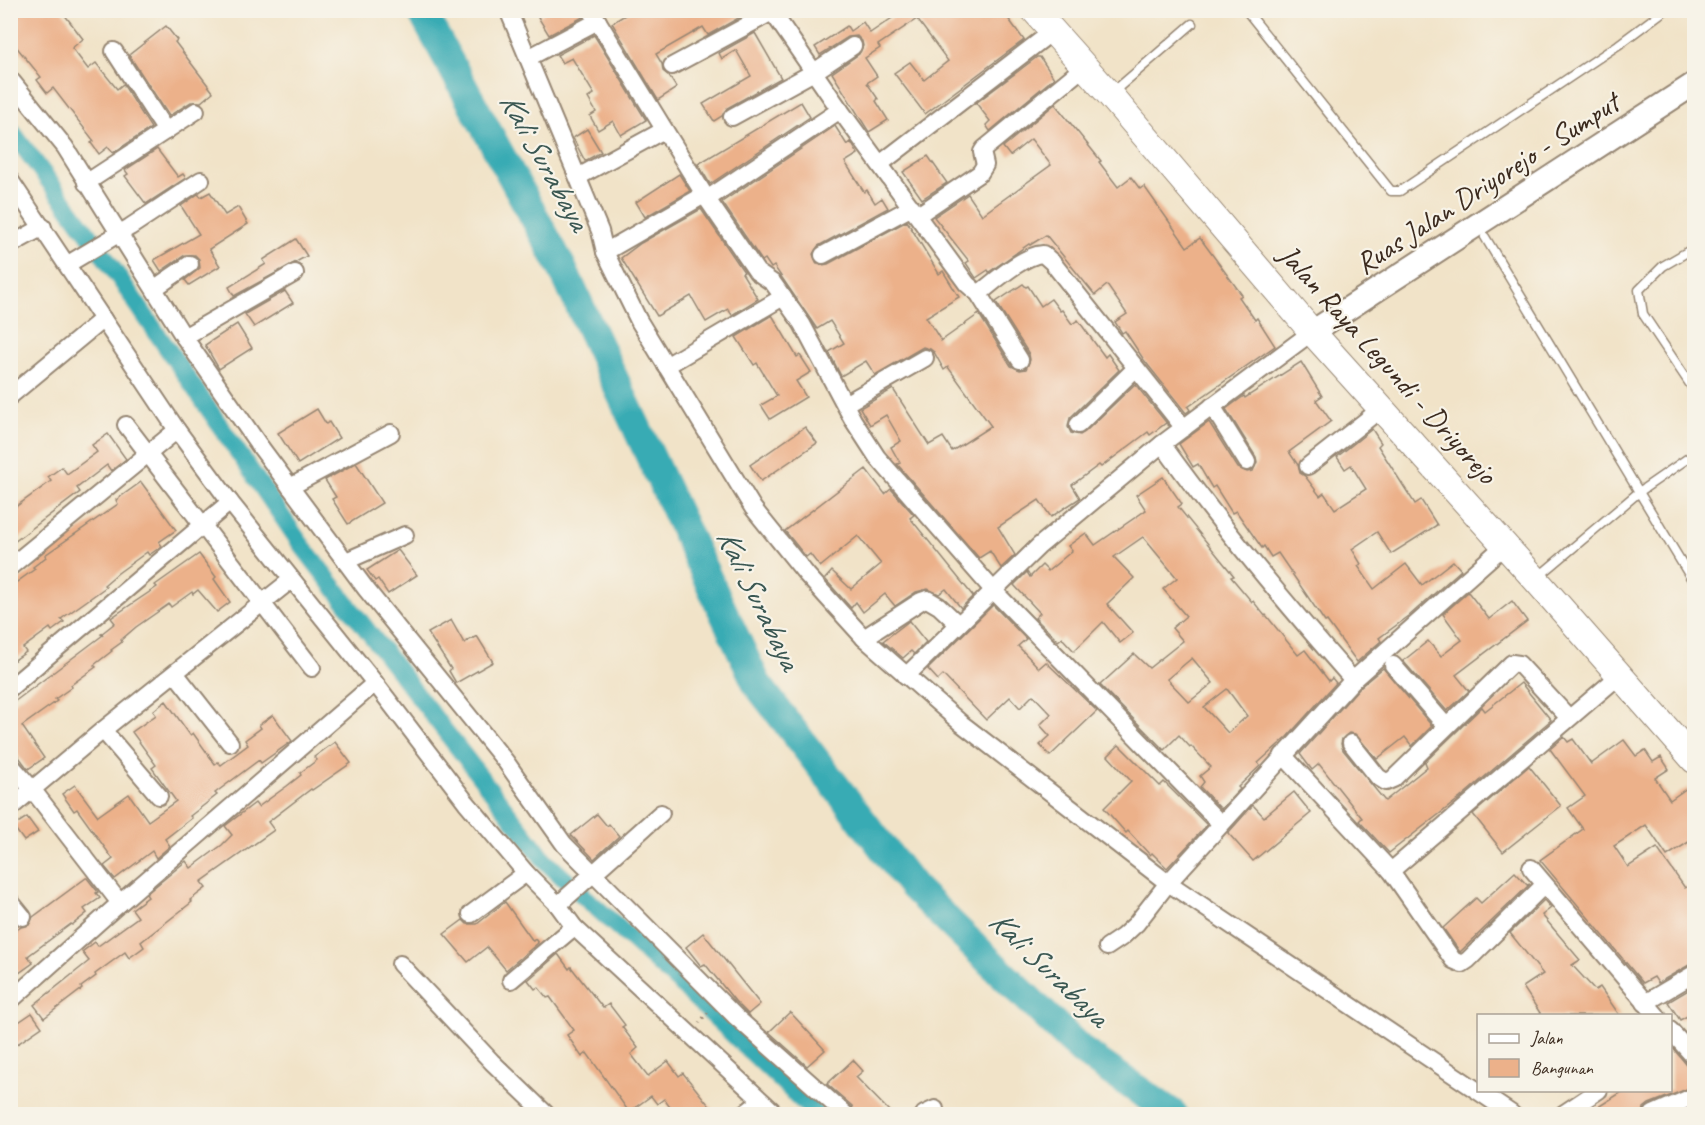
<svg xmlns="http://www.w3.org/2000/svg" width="1705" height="1125" font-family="Caveat,sans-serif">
	<rect width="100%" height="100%" fill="#f7f3e8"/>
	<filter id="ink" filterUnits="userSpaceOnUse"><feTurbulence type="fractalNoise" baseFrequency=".0167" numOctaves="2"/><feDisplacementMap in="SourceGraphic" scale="12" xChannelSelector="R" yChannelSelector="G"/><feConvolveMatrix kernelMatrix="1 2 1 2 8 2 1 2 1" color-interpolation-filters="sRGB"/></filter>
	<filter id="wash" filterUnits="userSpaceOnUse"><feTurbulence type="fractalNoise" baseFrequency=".008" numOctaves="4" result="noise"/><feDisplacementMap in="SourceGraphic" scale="24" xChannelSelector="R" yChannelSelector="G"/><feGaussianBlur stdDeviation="1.35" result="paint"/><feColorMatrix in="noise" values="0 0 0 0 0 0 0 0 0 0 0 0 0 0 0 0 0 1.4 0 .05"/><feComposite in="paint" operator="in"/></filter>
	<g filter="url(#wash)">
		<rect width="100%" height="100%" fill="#f1e3c8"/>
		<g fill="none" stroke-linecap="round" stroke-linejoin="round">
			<!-- canal -->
			<polyline stroke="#39abb4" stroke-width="18" points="10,129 96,244 300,543 546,862 676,980 816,1114"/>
			<!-- river -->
			<polyline stroke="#39abb4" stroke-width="30" points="421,10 561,266 757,684 913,887 1083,1052 1173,1114"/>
		</g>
		<g id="blocks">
			<!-- building -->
			<g fill="#ecb18a" fill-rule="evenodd">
				<polygon points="10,10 61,10 83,39 72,48 88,69 96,63 117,89 123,84 151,128 113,153 108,147 99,154 91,143 94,141 53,88 47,93 37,80 41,77 10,39"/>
				<polygon points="548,10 581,10 583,17 549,35 538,17"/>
				<polygon points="633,10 741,10 744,15 708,35 703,27 656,54 662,64 663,71 669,76 676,87 675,89 658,100 612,23"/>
				<polygon points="904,10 1002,10 1024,40 925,114 894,73 910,62 924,80 948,61 917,19 878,45 880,48 865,58 877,76 867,83 878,99 876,101 888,120 869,132 832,73 859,54 863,46 862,41 857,36 848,37 820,55 815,47 847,26 850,31 863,22 870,33"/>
				<polygon points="166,26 177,40 175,42 213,92 201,102 191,102 169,116 129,55"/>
				<polygon points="755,33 781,78 727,108 722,116 714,121 703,104 751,76 736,50 722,59 719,53"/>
				<polygon points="594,35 646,120 621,135 613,121 598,130 590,116 596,112 588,98 594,94 572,58 562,63 557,55"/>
				<polygon points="1037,57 1040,57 1054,78 990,131 986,125 990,121 976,103"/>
				<polygon points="801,102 810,117 710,184 698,164"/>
				<polygon points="1055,104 1101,161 1099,162 1118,187 1131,177 1140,189 1144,186 1187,247 1200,238 1242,295 1239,297 1255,320 1257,318 1275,346 1188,407 1190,410 1186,413 1144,360 1125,331 1122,333 1115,322 1127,314 1107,285 1095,295 1046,235 1030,245 1029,244 989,272 988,270 976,278 966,263 969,261 934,217 968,194 982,215 1051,165 1031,139 1010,156 1003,147"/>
				<polygon points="835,126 847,145 851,142 858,154 845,162 864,192 867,190 875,203 882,198 888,208 818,246 813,254 817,264 822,265 828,264 907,221 939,274 943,271 959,297 926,317 941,341 979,314 1011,366 1020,370 1026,369 1030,360 1029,354 996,302 1023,284 1026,287 1028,286 1041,306 1051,299 1060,311 1062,310 1072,324 1078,320 1105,357 1108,354 1119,370 1070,418 1068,427 1071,433 1080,435 1085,432 1135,384 1169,426 1166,423 1150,435 1148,432 1101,467 1099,465 1072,485 1080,498 1051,517 1039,500 998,527 1015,555 1001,568 990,551 979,558 897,464 900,463 891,447 901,441 886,415 870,425 860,408 893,389 929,445 943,437 952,451 991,426 948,367 944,370 934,352 930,349 923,347 875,375 866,361 841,376 829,352 844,343 830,321 817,329 774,266 771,268 765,259 762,261 722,202"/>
				<polygon points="587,129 601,152 585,161 573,138"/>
				<polygon points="157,149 178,177 183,174 186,178 146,204 125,176 128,174 125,170"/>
				<polygon points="928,156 947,183 922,199 903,172"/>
				<polygon points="679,174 690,191 645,217 636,202"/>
				<polygon points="210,192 225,215 238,207 248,224 209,249 220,266 189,285 185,280 200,268 199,259 195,255 185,255 161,271 154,260 199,234 181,206 198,194 201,197"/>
				<polygon points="701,209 744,272 742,273 758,299 732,315 728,309 706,322 691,296 657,316 621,258 641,243"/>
				<polygon points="296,239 307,256 234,296 229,287 266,264 263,260"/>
				<polygon points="285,291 293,303 254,327 245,314"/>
				<polygon points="772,315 797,357 800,355 811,372 796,381 806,397 770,419 761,405 777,396 757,363 754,365 736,337"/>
				<polygon points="237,324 252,348 219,369 205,345"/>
				<polygon points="1301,362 1322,396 1316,400 1331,421 1289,452 1298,465 1300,473 1305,476 1320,496 1324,493 1335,509 1366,489 1351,465 1345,469 1337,457 1372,429 1381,443 1378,446 1415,504 1421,500 1437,525 1391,554 1377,532 1352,549 1361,564 1358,566 1374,589 1406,564 1422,585 1453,561 1461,570 1409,616 1379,638 1381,641 1357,662 1327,621 1325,622 1278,553 1271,557 1264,546 1262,548 1236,511 1232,513 1215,486 1212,488 1198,464 1193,467 1179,444 1209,422 1238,468 1247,472 1253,471 1257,462 1256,457 1226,409 1244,396 1245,398"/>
				<polygon points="317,409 326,424 329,422 339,438 298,464 278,433"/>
				<polygon points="805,427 817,443 761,481 750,465"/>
				<polygon points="108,434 126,459 111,471 107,465 77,488 80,492 10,545 10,511 51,481 48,477 62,467 67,474 97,452 92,445"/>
				<polygon points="356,463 382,503 348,524 332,499 336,497 325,480"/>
				<polygon points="866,469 885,494 891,489 914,515 910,518 973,596 961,608 946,589 939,594 928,589 916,592 895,606 885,594 863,612 856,602 851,608 825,579 832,571 851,589 881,564 858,536 820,567 810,554 806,557 785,531"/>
				<path d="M1163,477L1182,504L1178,507L1234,576L1231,577L1252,602L1253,601L1265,616L1266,615L1298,655L1305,650L1329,681L1332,678L1336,683L1287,737L1258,763L1260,766L1238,787L1240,789L1221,809L1200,787L1204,782L1200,776L1211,767L1191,746L1190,747L1179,735L1164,750L1100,685L1134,654L1149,668L1183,641L1172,628L1186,616L1163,589L1177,578L1143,537L1114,557L1134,578L1107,604L1133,633L1120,643L1103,622L1074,651L1062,638L1058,641L1035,618L1040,613L1014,585L1027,572L1030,577L1042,565L1048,571L1072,551L1068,546L1086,533L1095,545L1146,510L1136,495ZM1192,658L1213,683L1189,702L1167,679ZM1227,689L1247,716L1228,733L1204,707Z"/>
				<polygon points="141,482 176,530 159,542 162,546 149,555 147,552 118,573 104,585 106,587 61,619 64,622 52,631 50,628 23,648 26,652 10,663 10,587 35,569 33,567 46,557 45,555 118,504 116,500"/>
				<polygon points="398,550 417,575 388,594 378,579 375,581 367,570"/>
				<polygon points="199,554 216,577 214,579 230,602 217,612 198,590 193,594 192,592 171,607 169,604 136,627 121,640 122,642 111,650 112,651 94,665 96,667 71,685 72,687 55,699 57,701 22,726 44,758 28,769 10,745 10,705 103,635 101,634 115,623 111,618 157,587 155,585"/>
				<polygon points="1468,592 1489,619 1512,601 1527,621 1456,675 1469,691 1447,711 1403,661 1428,641 1441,656 1462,640 1443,614"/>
				<polygon points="993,605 1026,639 1018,646 1039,668 1046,662 1097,711 1050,756 1040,745 1050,736 1040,725 1051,714 1033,695 1020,708 1010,697 986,720 943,675 938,680 928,669"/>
				<polygon points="451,620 464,643 477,636 493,662 456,683 449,671 451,669 428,633"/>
				<polygon points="909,621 926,642 914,654 911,651 903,658 883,641"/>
				<polygon points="1383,668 1432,726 1412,746 1405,737 1377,759 1355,734 1349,733 1342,739 1341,744 1343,750 1385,801 1427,767 1425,762 1482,707 1485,711 1521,683 1551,720 1460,798 1389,853 1359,821 1362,818 1319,764 1312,770 1300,754 1360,687"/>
				<polygon points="166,701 190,735 193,733 215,764 218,762 221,765 248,745 245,740 261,728 259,725 273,715 292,741 261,763 259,760 215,793 217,795 190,816 192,818 165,839 170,846 156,858 152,851 115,879 104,866 113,859 77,809 74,811 62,794 75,785 98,816 129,794 148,821 176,801 152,768 156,765 132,732 156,715 153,711"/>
				<polygon points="1564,737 1568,742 1573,739 1591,764 1624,740 1636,756 1645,750 1653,762 1661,757 1669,769 1655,778 1670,800 1687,788 1695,799 1695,838 1667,856 1646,825 1614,846 1628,867 1657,848 1685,888 1695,882 1695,964 1689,965 1658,983 1654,977 1643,983 1540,860 1583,829 1568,808 1585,796 1550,749"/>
				<polygon points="335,742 351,763 312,790 311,789 268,822 274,830 201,882 206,888 190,900 192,902 141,942 144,947 129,958 125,952 95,974 96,976 81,987 82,989 44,1018 34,1005 89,961 82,952 95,942 98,946 138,917 132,909 148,897 146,894 186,861 191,868 222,845 232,835 225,826 255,803 258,807 287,786 301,775 300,773 317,760 314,757"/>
				<polygon points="1119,745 1160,786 1164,782 1207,825 1167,868 1152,853 1150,855 1128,831 1126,833 1104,808 1131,781 1108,756"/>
				<polygon points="1529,766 1561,806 1503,852 1473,814"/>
				<polygon points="1294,792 1311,813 1253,861 1228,833 1253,805 1264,817"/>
				<polygon points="597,814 607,826 609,824 619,836 594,859 571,835"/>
				<polygon points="27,817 38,832 24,841 13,826"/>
				<polygon points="1515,872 1527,885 1530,884 1460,952 1443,928 1476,898 1481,903"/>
				<polygon points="86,878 87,878 98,892 96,893 100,898 84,909 87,913 72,925 71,924 28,956 33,963 19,973 18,970 10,976 10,935 21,927 29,925 33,917"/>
				<polygon points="1544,900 1551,908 1542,915 1580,960 1572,965 1595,990 1600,987 1620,1016 1542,1016 1523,987 1543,974 1510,933"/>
				<polygon points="505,902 533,941 535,939 538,943 506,970 487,947 468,962 444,934 463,920 467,924 477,924"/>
				<polygon points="703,933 760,1004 748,1014 735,1001 705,964 701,966 686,947"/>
				<polygon points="558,954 569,969 571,967 603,1008 609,1004 625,1025 622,1027 638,1048 631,1054 648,1076 668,1061 679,1076 683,1073 716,1114 675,1114 664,1099 657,1104 651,1096 629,1112 587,1053 582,1057 567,1035 574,1030 550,997 547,998 538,987 535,989 528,980"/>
				<polygon points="1695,986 1695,1012 1680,1020 1668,1002"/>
				<polygon points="790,1012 825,1050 807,1066 769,1032"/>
				<polygon points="32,1013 42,1027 10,1049 10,1028"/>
				<polygon points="1671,1046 1686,1064 1695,1077 1695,1086 1649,1104 1644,1108 1643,1114 1587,1114 1625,1090 1671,1090"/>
				<polygon points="853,1060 863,1071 856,1077 892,1114 855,1114 852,1106 827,1084"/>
			</g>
		</g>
	</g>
	<g filter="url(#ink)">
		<use href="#blocks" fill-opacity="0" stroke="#968673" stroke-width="1.5"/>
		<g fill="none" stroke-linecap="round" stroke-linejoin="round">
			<defs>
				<g id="service">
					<polyline points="1246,10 1391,191 1400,191 1618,45 1665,10"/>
					<polyline points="1112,93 1192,24"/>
					<polyline points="1485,237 1694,583"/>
					<polyline points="1694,248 1663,266 1639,290 1643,314 1694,390"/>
					<polyline points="1537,578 1639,492 1694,454"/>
				</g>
				<g id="minor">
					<polyline points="508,10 600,231 605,252 639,321 753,508 807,575 864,638 962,724 1164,880 1512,1114"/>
					<polyline points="591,10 707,199 757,272 773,283 802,324 853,420 877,457 993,590 1221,824"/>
					<path d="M771,10L840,110L967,284L975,291L981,292C996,280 1024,255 1043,254L1052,262L1184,428"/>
					<polyline points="114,51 166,131"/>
					<polyline points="528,58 598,21"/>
					<polyline points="672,66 772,12"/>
					<polyline points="10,79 65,147 184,337 259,445 366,589 506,762 564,844 736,1017 845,1114"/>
					<polyline points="732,117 814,72 853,46"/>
					<polyline points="880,164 1053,31"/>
					<polyline points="578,177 664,130"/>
					<polyline points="10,180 177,430 230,502 375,683 466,802 526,873 558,905 574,927 776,1114"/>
					<polyline points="86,183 196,111"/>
					<polyline points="707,199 840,110"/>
					<polyline points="918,215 980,173 985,165 982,152 984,149 1084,67"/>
					<polyline points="10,245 43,227"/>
					<polyline points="605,252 704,195"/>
					<polyline points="823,255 912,207"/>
					<polyline points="68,264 130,227 201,180"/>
					<polyline points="155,288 190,264"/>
					<polyline points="978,293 1020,360"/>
					<polyline points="184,337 295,273"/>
					<polyline points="666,366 783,297"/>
					<polyline points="10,396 103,319"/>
					<polyline points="845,404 925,358"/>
					<polyline points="1212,406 1247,462"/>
					<polyline points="126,425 312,668"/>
					<polyline points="1078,425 1136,368"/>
					<path d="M1162,444C1221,526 1286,604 1353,680"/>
					<polyline points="1308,466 1382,408"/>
					<polyline points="290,487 391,433"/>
					<polyline points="346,561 405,535"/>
					<polyline points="10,567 177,430"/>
					<polyline points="864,638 921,601 927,599 939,606 958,624"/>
					<polyline points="1393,665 1446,726"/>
					<polyline points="175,673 230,743"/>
					<polyline points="906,676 1039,546 1162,444 1312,332"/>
					<polyline points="10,688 230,502"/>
					<polyline points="103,730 159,796"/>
					<polyline points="1351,743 1378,777 1386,782 1393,779 1512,663 1519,664 1569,718"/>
					<polyline points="1283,755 1391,871 1453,960 1462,964 1468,960 1544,885"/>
					<polyline points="10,764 32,789 120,903"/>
					<polyline points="10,808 103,730 291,580"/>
					<polyline points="1531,868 1657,1016"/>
					<polyline points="1391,871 1620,675"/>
					<polyline points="10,901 23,917"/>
					<polyline points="558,905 661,813"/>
					<polyline points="471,914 526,873"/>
					<polyline points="1107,947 1122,937 1136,924 1168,883 1353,680 1505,545"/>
					<polyline points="400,964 492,1062 546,1114"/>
					<polyline points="511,980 574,927"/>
					<polyline points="10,1001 120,903 375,683"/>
					<polyline points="1645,1003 1694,974"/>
					<polyline points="1670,1030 1694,1057"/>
					<polyline points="744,1114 761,1101"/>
					<polyline points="924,1114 935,1109"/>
					<polyline points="1563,1114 1599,1090"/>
					<polyline points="1653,1114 1694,1096"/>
				</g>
				<polyline id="secondary" points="1312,332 1694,84"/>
				<polyline id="primary" points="1034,10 1110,95 1312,332 1536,580 1694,760"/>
			</defs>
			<!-- service casing -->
			<use href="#service" stroke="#968673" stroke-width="11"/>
			<!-- minor casing -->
			<use href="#minor" stroke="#968673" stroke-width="20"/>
			<!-- secondary casing -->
			<use href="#secondary" stroke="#968673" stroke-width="26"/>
			<!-- primary casing -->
			<use href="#primary" stroke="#968673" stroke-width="28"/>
			<!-- path -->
			<polyline stroke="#968673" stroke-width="3" stroke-dasharray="1.5 4.5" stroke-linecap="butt" points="699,1023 708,1012"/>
			<!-- service -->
			<use href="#service" stroke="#fff" stroke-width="8"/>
			<!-- minor -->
			<use href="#minor" stroke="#fff" stroke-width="16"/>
			<!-- secondary -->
			<use href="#secondary" stroke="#fff" stroke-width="22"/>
			<!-- primary -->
			<use href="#primary" stroke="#fff" stroke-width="26"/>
		</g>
	</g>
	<g text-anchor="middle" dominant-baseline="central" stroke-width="4.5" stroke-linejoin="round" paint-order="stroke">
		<!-- street labels -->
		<g font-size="30" fill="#3b2a1e" stroke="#f7f3e8">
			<text transform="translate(1487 183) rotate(-33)">Ruas Jalan Driyorejo - Sumput</text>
			<text transform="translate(1388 364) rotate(48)">Jalan Raya Legundi - Driyorejo</text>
		</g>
		<!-- water labels -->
		<g font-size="32" font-style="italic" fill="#3a5752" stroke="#f7f3e8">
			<text transform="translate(545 161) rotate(61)">Kali Surabaya</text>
			<text transform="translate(759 599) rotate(64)">Kali Surabaya</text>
			<text transform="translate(1049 968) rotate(44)">Kali Surabaya</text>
		</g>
	</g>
	<!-- margin -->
	<rect width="1705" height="1125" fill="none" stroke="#f7f3e8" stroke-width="36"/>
	<!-- legend -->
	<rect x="1477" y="1014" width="195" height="78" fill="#f7f3e8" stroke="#aca397" stroke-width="1.5"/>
	<rect x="1489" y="1034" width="30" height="9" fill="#ffffff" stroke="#aca397" stroke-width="1.5"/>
	<text x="1531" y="1044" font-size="18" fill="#3b2a1e">Jalan</text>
	<rect x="1489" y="1059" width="30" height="18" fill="#ecb18a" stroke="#aca397" stroke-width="1.5"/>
	<text x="1531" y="1074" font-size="18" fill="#3b2a1e">Bangunan</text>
</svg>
